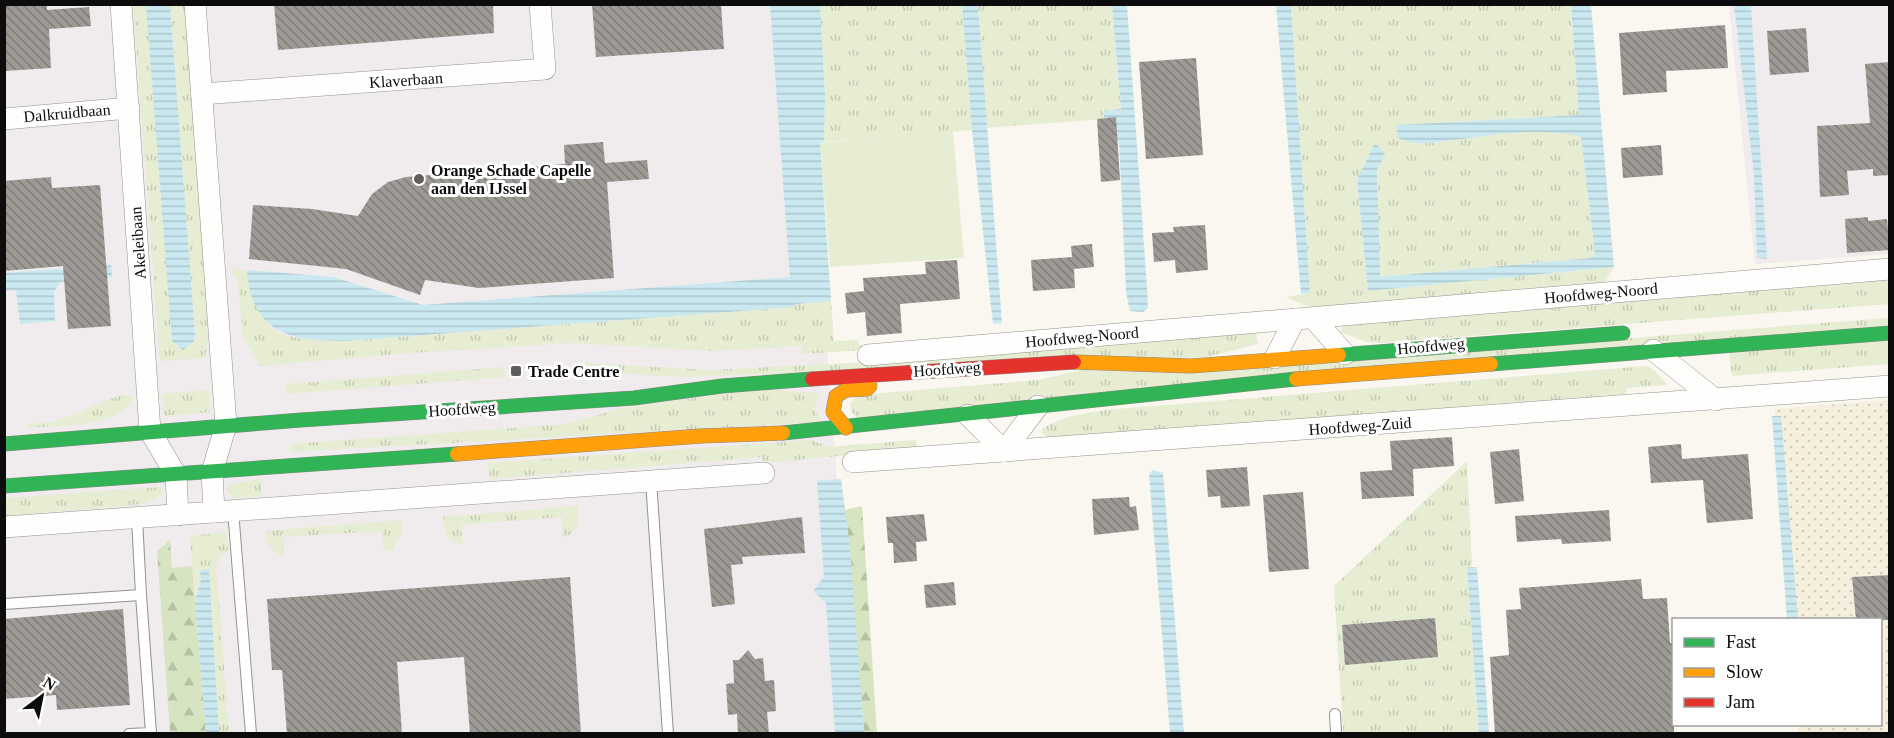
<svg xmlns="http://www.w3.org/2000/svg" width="1894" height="738" font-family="Georgia,serif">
	<defs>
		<pattern id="farmland-dots" width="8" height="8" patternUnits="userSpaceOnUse" patternTransform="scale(1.5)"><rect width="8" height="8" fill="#f5f0de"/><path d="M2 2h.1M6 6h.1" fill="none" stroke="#d1cdbd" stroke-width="1.8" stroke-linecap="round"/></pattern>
		<pattern id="grass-tufts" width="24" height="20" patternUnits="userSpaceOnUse" patternTransform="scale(1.5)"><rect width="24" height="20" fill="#e6edd2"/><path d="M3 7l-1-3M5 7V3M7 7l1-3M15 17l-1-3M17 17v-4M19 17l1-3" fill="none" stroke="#c4cab3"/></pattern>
		<pattern id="forest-firs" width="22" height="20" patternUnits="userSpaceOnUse" patternTransform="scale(1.5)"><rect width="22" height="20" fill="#d7e4c1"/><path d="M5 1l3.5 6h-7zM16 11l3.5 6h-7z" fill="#b7c2a5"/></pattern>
		<pattern id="water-rules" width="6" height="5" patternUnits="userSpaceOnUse" patternTransform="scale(1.5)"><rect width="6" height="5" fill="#cae8f0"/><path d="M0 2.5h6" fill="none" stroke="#acc6cd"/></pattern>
		<pattern id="building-back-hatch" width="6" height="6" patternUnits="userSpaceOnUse" patternTransform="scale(1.5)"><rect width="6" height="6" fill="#9d9a96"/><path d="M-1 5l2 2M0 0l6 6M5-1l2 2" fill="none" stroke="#7e7c79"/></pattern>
	</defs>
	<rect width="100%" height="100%" fill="#faf7f0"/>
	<!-- industrial -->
	<g fill="#f0ebed">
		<polygon points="4,5 801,5 856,733 5,733"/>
		<polygon points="1729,5 1889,5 1889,254 1755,264"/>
	</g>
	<!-- farmland -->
	<polygon fill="url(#farmland-dots)" points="1889,400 1889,733 1798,733 1798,725 1880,724 1880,620 1790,619 1774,409"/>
	<!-- grass -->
	<g fill="url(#grass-tufts)">
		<polygon points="133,5 146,5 172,340 177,346 194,341 195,335 170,5 185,5 210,319 205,358 160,361"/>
		<polygon points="820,5 962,5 972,130 824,142 825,95"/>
		<polygon points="978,5 1112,5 1121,109 1103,119 987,128"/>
		<path d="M1291,5H1571L1579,115L1397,125L1398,138C1418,148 1442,141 1465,138C1499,134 1549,127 1581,137L1595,254L1592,258L1379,277L1377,170L1385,154L1357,180L1368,291L1614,267L1604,284L1312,308L1286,297L1310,293Z"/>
		<path d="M231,268L247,270C249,292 259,325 282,334C297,340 328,339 344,341L792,307L796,304L831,301L834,341L858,340L859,346L867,345V350L801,354V346L713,351L571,343L409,353L260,366L243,336L237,277L232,273Z"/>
		<polygon points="1889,278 1889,304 1380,343 1366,342 1341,332 1342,326 1347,323"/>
		<polygon points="1889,318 1889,326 859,420 851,411 850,403 858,395 1038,380 1082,370 1193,372"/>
		<polygon points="1256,333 1258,344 1207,357 687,377 585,372 585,363 709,370 868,362"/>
		<polygon points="1889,339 1889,364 1732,376 1729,352"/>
		<polygon points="1647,366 1655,371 1667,385 1628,388 1625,394 1049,439 1042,433 1042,428 1067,417 1104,410"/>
		<polygon points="504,367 505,377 286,394 286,384"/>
		<polygon points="760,389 820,393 815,408 820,422 290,452 290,444 565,424 622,408"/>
		<polygon points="209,390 210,412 164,416 163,394"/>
		<path d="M123,395L133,397C121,429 58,425 28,428V424C42,423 56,422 70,416C89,409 103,400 123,395Z"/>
		<polygon points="812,440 828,447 916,440 917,449 763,463 762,457 490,479 488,463"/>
		<polygon points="1467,461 1472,567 1467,568 1479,733 1343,733 1334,586"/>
		<polygon points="261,479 262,496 234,498 227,490 229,484"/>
		<polygon points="161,487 162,495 143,504 5,516 5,498"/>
		<path d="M578,506C579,519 579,534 563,537L562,517L461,525L463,544L452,541L445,534L443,517Z"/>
		<path d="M401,520L402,534L392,550H384L382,531L284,537V556C271,552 267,544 265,531Z"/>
		<polygon points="226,532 228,550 216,564 229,733 219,733 209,569 200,571 201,580 195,601 190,536"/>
	</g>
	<!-- forest -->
	<g fill="url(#forest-firs)">
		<polygon points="862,506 877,733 864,733 845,510"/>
		<polygon points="170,540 172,568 192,566 206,733 170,733 157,551"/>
	</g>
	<!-- garden -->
	<polygon fill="#e6edd2" points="953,131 964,258 830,267 820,143"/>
	<!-- water -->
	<g fill="url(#water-rules)">
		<polygon points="146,5 170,5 195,335 194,341 183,350 172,341"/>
		<path d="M770,5H820L825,95L824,142L820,143L831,301L796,304L793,307L344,341C291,341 251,334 247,270L333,277L423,305L790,277Z"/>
		<polygon points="962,5 978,5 1002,323 993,324 972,130"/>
		<polygon points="1112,5 1127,5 1147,288 1148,308 1143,312 1130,311 1126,292 1119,141 1099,139 1104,128 1104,111 1121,109"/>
		<polygon points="1276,5 1291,5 1310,293 1301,294"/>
		<path d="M1571,5H1591L1614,267L1368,291L1357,180L1375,143L1385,154L1377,170L1380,277L1591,258L1595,254L1581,137C1547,127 1496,134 1461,139C1439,141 1417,148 1398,138L1396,125L1579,115Z"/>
		<polygon points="1734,5 1751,5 1767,259 1757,258 1754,174"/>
		<polygon points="111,265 112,277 60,282 54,292 55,321 20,324 16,290 5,291 5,273"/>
		<polygon points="1772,416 1781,416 1798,619 1787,619"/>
		<polygon points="1153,470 1163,473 1184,733 1170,733 1149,474"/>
		<polygon points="841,479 850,547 864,733 835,733 826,603 813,591 824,577 817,481"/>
		<polygon points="1467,567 1477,567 1489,733 1479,733"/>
		<polygon points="209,569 219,733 206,733 195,601 201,580 200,570"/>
	</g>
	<!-- building -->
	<g fill="url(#building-back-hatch)">
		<polygon points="4,4 47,4 47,10 89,7 91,26 49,29 51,68 4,71"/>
		<polygon points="274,4 493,4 494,33 278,50"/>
		<polygon points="592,4 721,4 724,49 596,57"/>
		<polygon points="1725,25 1728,68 1666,71 1667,92 1623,95 1619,33"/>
		<polygon points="1806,28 1809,72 1770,75 1767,31"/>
		<polygon points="1196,58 1203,155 1146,159 1139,62"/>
		<polygon points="1890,62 1890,175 1873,176 1873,169 1847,171 1849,195 1820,197 1817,126 1870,123 1865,64"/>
		<polygon points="1116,117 1120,180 1101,182 1097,119"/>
		<polygon points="603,142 605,163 647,160 649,179 607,182 614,278 479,288 425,280 420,295 346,269 249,259 253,205 312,209 358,216 372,194 388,182 406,177 565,164 564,145"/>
		<polygon points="1661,145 1663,175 1623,178 1621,148"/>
		<polygon points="51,177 52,188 100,185 111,326 68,329 63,266 4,271 4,181"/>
		<polygon points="1868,217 1868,221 1887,219 1890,250 1847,253 1845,219"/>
		<polygon points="1205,225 1208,270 1176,273 1175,260 1154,262 1152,233 1174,232 1173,227"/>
		<polygon points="1092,244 1094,267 1074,269 1075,288 1033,291 1031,260 1072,257 1071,246"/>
		<polygon points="957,260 960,299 900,304 902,333 867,336 865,312 847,314 845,293 864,291 863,278 926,274 925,262"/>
		<polygon points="1452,437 1454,466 1413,469 1414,496 1362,499 1360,472 1392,470 1390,441"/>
		<polygon points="1681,444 1682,459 1748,454 1753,519 1707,523 1703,480 1651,483 1648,447"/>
		<polygon points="1519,449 1524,501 1495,504 1490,452"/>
		<polygon points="1247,467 1250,506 1221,508 1220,496 1208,497 1206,470"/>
		<polygon points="1303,492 1309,569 1269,572 1263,495"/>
		<polygon points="1129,497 1130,507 1136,506 1139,530 1094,535 1092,499"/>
		<polygon points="1609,510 1611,541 1562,544 1561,539 1517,542 1515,516"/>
		<polygon points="924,514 927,541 916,542 917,561 894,563 893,543 888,543 886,517"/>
		<polygon points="802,517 805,553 742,557 743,564 731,565 735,604 712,607 704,529"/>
		<polygon points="1890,575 1890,620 1856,620 1852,577"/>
		<polygon points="570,577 581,734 470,734 464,657 397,662 402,734 287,734 282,670 272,670 267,599"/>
		<polygon points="1641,579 1643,599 1667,598 1670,643 1674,643 1674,734 1495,734 1490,657 1509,655 1506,610 1521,609 1519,588"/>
		<polygon points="954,582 956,605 926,608 924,585"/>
		<polygon points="123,609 130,705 57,710 56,695 4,699 4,619"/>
		<polygon points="1435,618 1438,657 1345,665 1342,625"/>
		<polygon points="748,650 755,659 763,658 765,681 774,680 776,711 767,712 769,734 738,734 737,714 728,715 726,684 734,683 733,660 739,660"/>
	</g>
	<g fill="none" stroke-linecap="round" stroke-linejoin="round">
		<defs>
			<g id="lane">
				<polyline points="651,480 668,734"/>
				<polyline points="233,510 251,734"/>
				<polyline points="4,604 141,595 137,518"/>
				<polyline points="1335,714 1336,734"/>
				<polyline points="129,734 151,733 141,595"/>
			</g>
			<g id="street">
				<polyline points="121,4 150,431 176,475 178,515"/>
				<polyline points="195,4 226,425 212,472 214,512"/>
				<polyline points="202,94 545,69 540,4"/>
				<polyline points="4,119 129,108"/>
				<polyline points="1313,318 1345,354"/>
				<polyline points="1653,350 1716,400"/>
				<polyline points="868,355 1890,269"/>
				<polyline points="1275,358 1295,319"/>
				<polyline points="968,415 1004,451"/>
				<polyline points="1004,451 1038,406"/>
				<polyline points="853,462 1890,386"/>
				<polyline points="4,527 764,473"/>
			</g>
			<g id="fast">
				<polyline points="1339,355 1623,333"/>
				<polyline points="1491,364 1890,333"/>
				<polyline points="783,433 1296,379"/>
				<polyline points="4,444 301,420 634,398 722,386 812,379"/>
				<polyline points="4,486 457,454"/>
			</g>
			<g id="slow">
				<polyline points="1074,362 1191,366 1339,355"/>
				<polyline points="1296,379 1491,364"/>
				<polyline points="846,428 833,412 836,396 846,390 867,389 870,386"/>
				<polyline points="457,454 701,436 783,433"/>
			</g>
			<polyline id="jam" points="812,379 1074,362"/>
		</defs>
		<!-- lane casing -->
		<use href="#lane" stroke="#93928f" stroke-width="12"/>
		<!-- street casing -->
		<use href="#street" stroke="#93928f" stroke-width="22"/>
		<!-- fast casing -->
		<use href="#fast" stroke="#8a8885" stroke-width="15"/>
		<!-- slow casing -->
		<use href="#slow" stroke="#8a8885" stroke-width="15"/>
		<!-- jam casing -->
		<use href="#jam" stroke="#8a8885" stroke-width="15"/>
		<!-- lane -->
		<use href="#lane" stroke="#fefefd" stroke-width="10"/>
		<!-- street -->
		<use href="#street" stroke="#fefefd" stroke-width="21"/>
		<!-- fast -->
		<use href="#fast" stroke="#30b455" stroke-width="14"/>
		<!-- slow -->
		<use href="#slow" stroke="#ff9f0a" stroke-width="14"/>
		<!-- jam -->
		<use href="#jam" stroke="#e5322d" stroke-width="14"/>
	</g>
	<!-- markers -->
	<g fill="#5f5e5c" stroke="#fff" stroke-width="2">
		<circle cx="419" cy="179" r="6"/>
		<rect x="510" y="365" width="12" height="12" rx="3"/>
	</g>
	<g text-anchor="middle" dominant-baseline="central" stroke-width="6" stroke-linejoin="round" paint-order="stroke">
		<!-- street labels -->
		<g font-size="16" fill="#0c0c0c" stroke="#fff">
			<text transform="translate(406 80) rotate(-4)">Klaverbaan</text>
			<text transform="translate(67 113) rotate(-5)">Dalkruidbaan</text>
			<text transform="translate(138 243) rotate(-94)">Akeleibaan</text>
			<text transform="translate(1601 293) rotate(-5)">Hoofdweg-Noord</text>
			<text transform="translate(1082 337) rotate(-5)">Hoofdweg-Noord</text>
			<text transform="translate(1431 346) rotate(-5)">Hoofdweg</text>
			<text transform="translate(947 369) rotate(-4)">Hoofdweg</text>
			<text transform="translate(462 409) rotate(-4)">Hoofdweg</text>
			<text transform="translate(1360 426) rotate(-4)">Hoofdweg-Zuid</text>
		</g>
		<!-- poi labels -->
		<g font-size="16" font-weight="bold" fill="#0c0c0c" stroke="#fff" text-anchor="start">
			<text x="431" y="170">Orange Schade Capelle<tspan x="431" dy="18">aan den IJssel</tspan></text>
			<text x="528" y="371">Trade Centre</text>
		</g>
	</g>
	<!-- border -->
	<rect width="1894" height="738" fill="none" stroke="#0c0c0c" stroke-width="12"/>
	<!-- legend -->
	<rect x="1672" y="618" width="210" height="108" fill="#ffffff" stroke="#9e9e9e" stroke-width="1.5"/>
	<rect x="1684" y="638" width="30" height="9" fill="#30b455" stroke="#9e9e9e" stroke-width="1.5"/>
	<text x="1726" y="648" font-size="18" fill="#0c0c0c">Fast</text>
	<rect x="1684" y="668" width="30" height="9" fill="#ff9f0a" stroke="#9e9e9e" stroke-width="1.5"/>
	<text x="1726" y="678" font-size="18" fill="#0c0c0c">Slow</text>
	<rect x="1684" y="698" width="30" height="9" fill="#e5322d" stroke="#9e9e9e" stroke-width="1.5"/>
	<text x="1726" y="708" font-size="18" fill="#0c0c0c">Jam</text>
	<!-- north arrow -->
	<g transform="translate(42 696) rotate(32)" stroke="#ffffff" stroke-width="4.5" paint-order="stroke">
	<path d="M0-4.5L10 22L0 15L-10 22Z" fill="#0c0c0c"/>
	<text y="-9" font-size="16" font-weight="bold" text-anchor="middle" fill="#0c0c0c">N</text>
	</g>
</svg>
